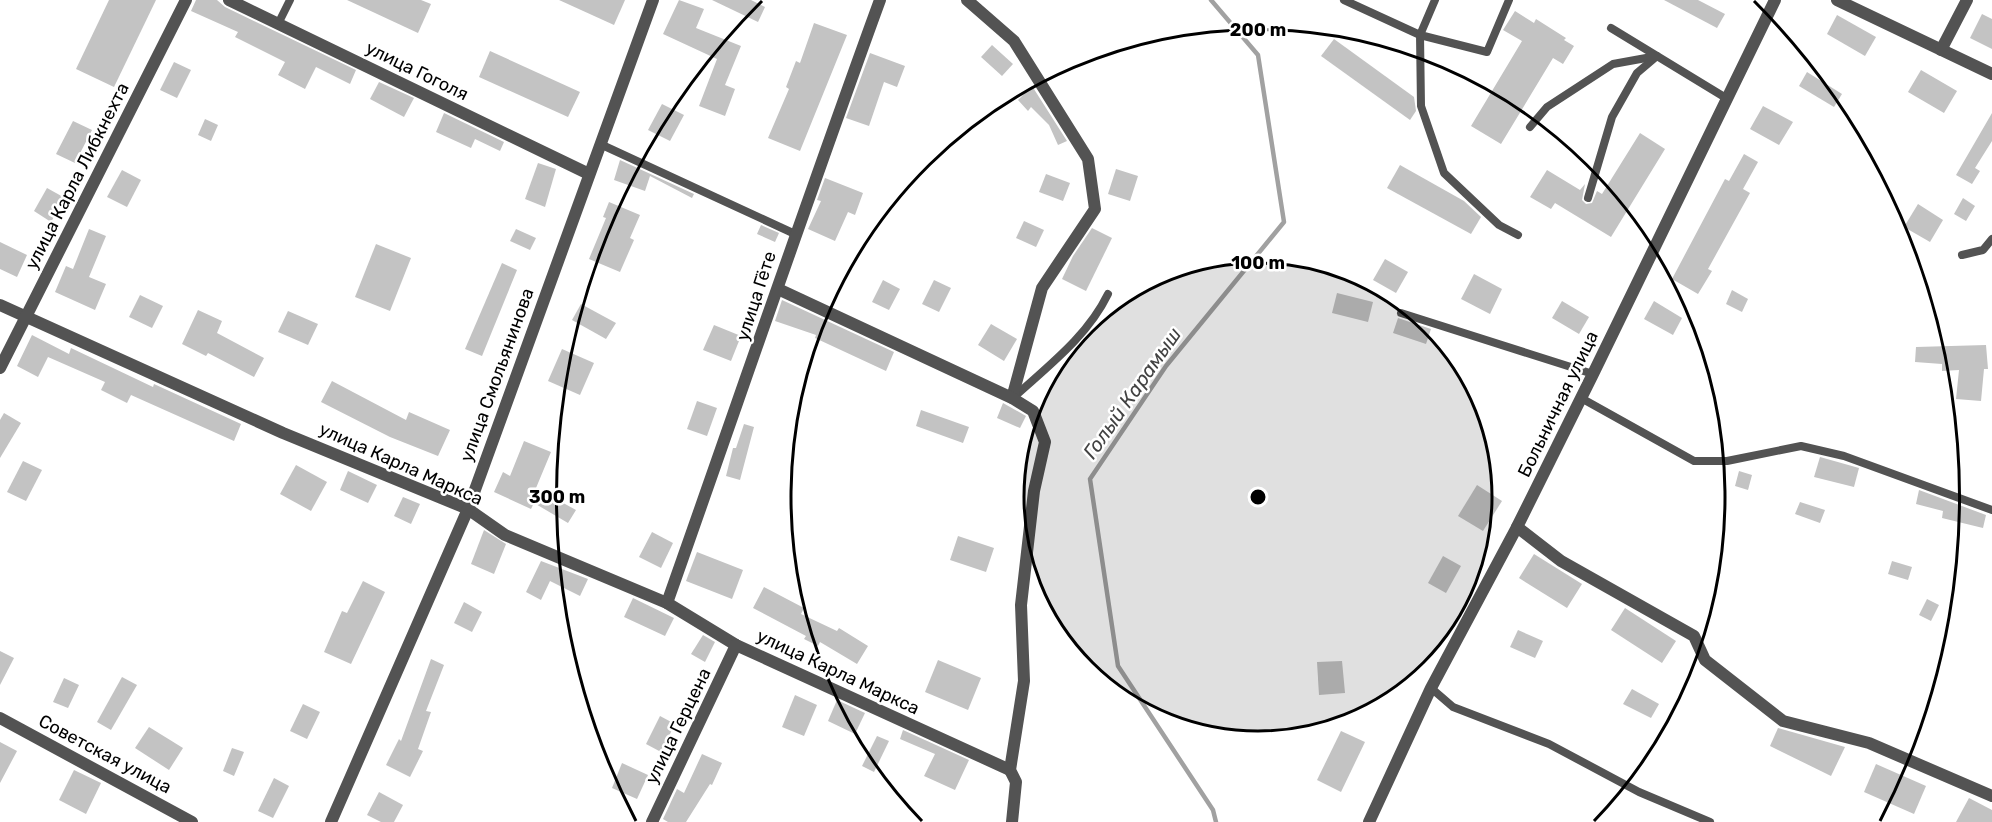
<svg xmlns="http://www.w3.org/2000/svg" width="1992" height="822" font-family="Rubik,sans-serif">
	<rect width="100%" height="100%" fill="#fff"/>
	<g fill="none" stroke-linecap="round" stroke-linejoin="round">
		<!-- stream -->
		<polyline stroke="#a1a1a1" stroke-width="4.5" points="1211,0 1258,55 1284,222 1166,366 1090,479 1118,666 1213,810 1216,822"/>
	</g>
	<!-- building -->
	<g fill="#c3c3c3">
		<polygon points="109,0 156,0 114,87 76,69"/>
		<polygon points="196,0 217,0 225,7 356,70 350,84 316,67 305,89 278,75 285,62 235,37 238,32 191,11"/>
		<polygon points="347,0 421,0 431,4 418,33"/>
		<polygon points="559,0 625,0 614,25"/>
		<polygon points="679,0 704,9 696,28 741,46 725,85 735,89 725,116 699,106 717,59 663,34"/>
		<polygon points="712,0 751,0 765,7 758,22"/>
		<polygon points="1664,0 1698,0 1725,14 1717,28"/>
		<polygon points="1515,11 1534,23 1536,19 1566,38 1564,40 1574,46 1563,64 1553,58 1501,144 1471,126 1522,41 1503,30"/>
		<polygon points="1982,14 1992,19 1992,49 1970,38"/>
		<polygon points="1837,15 1876,37 1865,56 1827,34"/>
		<polygon points="814,23 847,35 800,151 768,138 789,89 786,87 796,61 800,63"/>
		<polygon points="1334,39 1414,97 1416,111 1410,120 1321,56"/>
		<polygon points="992,45 1013,64 1002,76 981,57"/>
		<polygon points="490,51 580,92 568,117 479,77"/>
		<polygon points="870,53 905,66 897,87 884,82 869,126 846,118"/>
		<polygon points="174,62 191,70 177,98 160,90"/>
		<polygon points="1921,70 1957,91 1944,113 1908,92"/>
		<polygon points="1807,72 1842,94 1834,107 1799,86"/>
		<polygon points="379,82 414,98 404,117 370,99"/>
		<polygon points="1032,86 1067,141 1058,145 1049,125 1031,107 1028,111 1018,100"/>
		<polygon points="662,104 684,115 670,141 648,130"/>
		<polygon points="1763,106 1793,122 1779,145 1750,129"/>
		<polygon points="444,113 504,142 500,151 475,139 471,148 436,132"/>
		<polygon points="1992,113 1992,141 1975,168 1980,171 1972,184 1956,175"/>
		<polygon points="205,119 218,125 211,141 198,135"/>
		<polygon points="73,121 92,130 75,163 56,154"/>
		<polygon points="1640,133 1665,149 1611,237 1555,203 1551,209 1530,197 1547,170 1580,190 1585,184 1582,200 1586,204 1592,203 1597,191 1602,194"/>
		<polygon points="1744,154 1758,162 1743,189 1750,193 1708,269 1712,271 1698,294 1672,279 1725,179 1729,181"/>
		<polygon points="620,160 694,194 692,198 650,176 645,191 614,180"/>
		<polygon points="538,163 556,169 545,207 525,199"/>
		<polygon points="1400,165 1464,201 1481,217 1471,234 1387,188"/>
		<polygon points="1116,169 1138,176 1130,201 1108,194"/>
		<polygon points="122,170 141,180 127,207 107,197"/>
		<polygon points="1046,174 1070,183 1063,201 1039,192"/>
		<polygon points="825,178 863,193 855,215 848,212 835,241 808,229 821,201 817,200"/>
		<polygon points="47,188 65,198 51,222 34,211"/>
		<polygon points="1963,198 1975,206 1966,221 1954,214"/>
		<polygon points="609,202 640,215 630,238 634,240 620,272 589,259 606,218 603,217"/>
		<polygon points="1918,204 1943,220 1930,242 1904,227"/>
		<polygon points="1024,221 1044,230 1036,247 1016,238"/>
		<polygon points="761,225 779,233 775,242 757,234"/>
		<polygon points="1092,228 1112,238 1086,291 1062,279 1073,256"/>
		<polygon points="89,229 106,236 89,277 106,284 95,310 55,292 66,266 73,269"/>
		<polygon points="516,229 536,238 530,250 510,241"/>
		<polygon points="0,242 27,255 17,277 0,269"/>
		<polygon points="376,244 411,258 390,311 355,297"/>
		<polygon points="1385,259 1408,272 1396,293 1373,280"/>
		<polygon points="502,263 517,270 482,356 465,349"/>
		<polygon points="1474,274 1502,289 1490,314 1461,299"/>
		<polygon points="883,280 900,289 889,310 872,302"/>
		<polygon points="934,280 951,288 939,312 922,304"/>
		<polygon points="1732,290 1748,299 1742,312 1726,304"/>
		<polygon points="1337,293 1373,302 1368,322 1332,313"/>
		<polygon points="140,295 163,306 152,328 129,317"/>
		<polygon points="782,300 894,352 886,371 815,338 816,335 775,321"/>
		<polygon points="1562,301 1589,317 1579,334 1552,318"/>
		<polygon points="1654,301 1682,318 1673,335 1644,319"/>
		<polygon points="581,304 616,323 606,339 572,320"/>
		<polygon points="198,310 222,321 217,333 264,358 254,377 208,353 206,356 182,344"/>
		<polygon points="288,311 318,324 308,345 278,332"/>
		<polygon points="1398,318 1431,329 1426,344 1393,333"/>
		<polygon points="991,324 1017,339 1004,361 978,345"/>
		<polygon points="714,325 741,336 731,361 703,350"/>
		<polygon points="32,335 69,354 71,348 153,387 154,384 241,424 234,441 131,395 127,403 101,390 105,382 48,357 38,377 17,366"/>
		<polygon points="1986,345 1988,369 1984,369 1981,401 1956,399 1959,370 1942,371 1942,364 1915,362 1916,347"/>
		<polygon points="562,349 594,363 580,395 548,381"/>
		<polygon points="332,381 406,420 409,412 450,430 438,456 390,437 321,402"/>
		<polygon points="697,401 717,408 707,436 687,429"/>
		<polygon points="1003,403 1026,416 1020,428 997,418"/>
		<polygon points="921,410 969,427 963,443 916,426"/>
		<polygon points="4,413 21,423 0,458 0,420"/>
		<polygon points="744,424 754,427 740,480 726,476 733,448 736,448"/>
		<polygon points="524,441 551,452 536,488 576,510 568,523 534,503 531,509 494,492 503,472 510,476"/>
		<polygon points="1820,457 1859,468 1854,487 1814,477"/>
		<polygon points="23,461 42,470 26,501 7,492"/>
		<polygon points="296,465 327,482 311,511 280,494"/>
		<polygon points="348,471 377,485 368,503 340,490"/>
		<polygon points="1739,471 1752,475 1748,490 1735,486"/>
		<polygon points="1477,485 1502,501 1483,531 1458,516"/>
		<polygon points="1919,490 1986,515 1983,528 1942,518 1943,511 1916,504"/>
		<polygon points="403,497 420,504 411,524 394,516"/>
		<polygon points="1800,502 1825,510 1820,523 1795,514"/>
		<polygon points="484,530 506,544 494,574 471,564"/>
		<polygon points="652,532 673,543 661,568 639,557"/>
		<polygon points="958,536 994,548 986,572 950,560"/>
		<polygon points="697,552 743,570 732,599 686,581"/>
		<polygon points="1534,554 1582,584 1567,608 1519,578"/>
		<polygon points="1443,556 1461,566 1446,593 1428,583"/>
		<polygon points="541,561 588,579 580,596 550,581 541,600 526,592"/>
		<polygon points="1892,561 1912,567 1908,580 1888,574"/>
		<polygon points="363,581 385,592 351,664 324,652 342,611 347,613"/>
		<polygon points="764,587 804,608 801,614 837,631 839,628 868,646 857,664 820,642 818,646 804,639 806,636 753,608"/>
		<polygon points="633,598 674,618 665,636 624,617"/>
		<polygon points="1927,599 1939,605 1931,621 1919,615"/>
		<polygon points="464,602 482,612 472,632 454,623"/>
		<polygon points="1625,608 1676,641 1662,663 1611,630"/>
		<polygon points="1518,630 1543,641 1535,658 1510,647"/>
		<polygon points="703,635 715,642 705,662 691,654"/>
		<polygon points="0,651 14,658 0,685"/>
		<polygon points="431,659 444,665 426,711 431,712 418,749 423,751 410,777 386,765 399,739 401,741"/>
		<polygon points="938,660 981,678 968,710 925,692"/>
		<polygon points="1342,661 1345,693 1319,695 1317,662"/>
		<polygon points="122,677 137,685 111,730 97,722"/>
		<polygon points="64,678 79,685 68,708 53,702"/>
		<polygon points="1632,689 1659,704 1651,718 1623,704"/>
		<polygon points="795,695 817,705 804,736 782,727"/>
		<polygon points="837,700 865,713 855,734 828,721"/>
		<polygon points="303,704 320,712 307,739 290,731"/>
		<polygon points="660,716 675,724 661,752 646,744"/>
		<polygon points="149,727 183,748 169,770 135,748"/>
		<polygon points="1778,728 1845,747 1831,776 1770,746"/>
		<polygon points="903,730 969,760 955,790 924,776 935,754 900,739"/>
		<polygon points="1341,731 1365,742 1341,792 1317,780"/>
		<polygon points="877,736 889,741 874,772 862,766"/>
		<polygon points="0,742 17,751 0,783"/>
		<polygon points="232,748 244,752 234,776 223,771"/>
		<polygon points="702,754 722,763 712,785 710,784 686,822 668,822 663,819 677,789 684,793"/>
		<polygon points="622,763 648,775 637,799 612,788"/>
		<polygon points="1876,764 1926,786 1914,814 1864,792"/>
		<polygon points="74,770 101,783 86,814 59,800"/>
		<polygon points="274,778 289,786 273,818 258,811"/>
		<polygon points="379,792 403,805 394,822 381,822 367,815"/>
		<polygon points="1969,798 1992,810 1992,822 1956,822"/>
	</g>
	<g fill="none" stroke-linecap="round" stroke-linejoin="round">
		<!-- service -->
		<g stroke="#535353" stroke-width="8">
			<polyline points="1344,0 1420,35 1421,106 1444,173 1499,225 1518,235"/>
			<polyline points="1435,0 1420,35 1487,52 1509,0"/>
			<polyline points="278,24 290,0"/>
			<polyline points="1530,127 1547,107 1613,64 1657,56 1611,28"/>
			<polyline points="600,144 795,234"/>
			<polyline points="1588,198 1612,117 1637,73 1657,56 1726,98"/>
			<polyline points="1962,255 1983,250 1992,239"/>
			<polyline points="1401,313 1593,374"/>
			<path d="M1013,398C1048,366 1087,337 1108,294"/>
			<polyline points="1581,398 1694,461 1727,461 1801,446 1844,456 1992,510"/>
			<polyline points="1431,688 1453,707 1549,744 1639,792 1710,822"/>
		</g>
		<!-- minor -->
		<g stroke="#535353" stroke-width="12">
			<polyline points="229,0 589,174"/>
			<polyline points="967,0 1014,41 1088,159 1095,209 1042,288 1012,398"/>
			<polyline points="1837,0 1992,74"/>
			<polyline points="1941,50 1967,0"/>
			<polyline points="778,289 1012,398 1033,411 1045,442 1034,491 1021,605 1024,681 1010,770 1016,782 1012,822"/>
			<polyline points="0,305 283,433 468,509 505,535 667,603 736,645 1010,770"/>
			<polyline points="0,368 186,0"/>
			<polyline points="1517,527 1561,561 1694,636 1705,660 1783,721 1869,743 1992,796"/>
			<path d="M667,603C738,402 807,200 880,0"/>
			<polyline points="0,718 192,822"/>
			<polyline points="331,822 468,509 653,0"/>
			<polyline points="652,822 736,645"/>
			<polyline points="1369,822 1431,688 1517,527 1593,374 1775,0"/>
		</g>
	</g>
	<!-- distance rings -->
	<circle cx="1258" cy="497" r="234" fill="#000" fill-opacity=".12"/>
	<g fill="none" stroke="#000" stroke-width="3">
		<circle cx="1258" cy="497" r="234"/>
		<path d="M922 821A467 467 0 1 1 1594 821"/>
		<path d="M636 821A701 701 0 0 1 762 1M1754 1A701 701 0 0 1 1880 821"/>
	</g>
	<g text-anchor="middle" dominant-baseline="central" stroke-width="5" stroke-linejoin="round" paint-order="stroke">
		<!-- street labels -->
		<g font-size="18" fill="#000" stroke="#fff">
			<text transform="translate(417 71) rotate(26)">улица Гоголя</text>
			<text transform="translate(77 176) rotate(-63)">улица Карла Либкнехта</text>
			<text transform="translate(756 296) rotate(-72)">улица Гёте</text>
			<text transform="translate(497 375) rotate(-70)">улица Смольянинова</text>
			<text transform="translate(1558 404) rotate(-64)">Больничная улица</text>
			<text transform="translate(401 464) rotate(24)">улица Карла Маркса</text>
			<text transform="translate(838 672) rotate(25)">улица Карла Маркса</text>
			<text transform="translate(678 726) rotate(-64)">улица Герцена</text>
			<text transform="translate(105 754) rotate(28)">Советская улица</text>
		</g>
		<!-- water labels -->
		<g font-size="20" font-style="italic" fill="#424242" stroke="#fff">
			<text transform="translate(1132 393) rotate(-55)">Голый Карамыш</text>
		</g>
	</g>
	<circle cx="1258" cy="497" r="9" fill="#000" stroke="#fff" stroke-width="3"/>
	<g font-size="18" text-anchor="middle" font-weight="bold" fill="#000" stroke="#fff" stroke-width="5" stroke-linejoin="round" paint-order="stroke">
		<text x="1258" y="36">200 m</text>
		<text x="1258" y="269">100 m</text>
		<text x="557" y="503">300 m</text>
	</g>
</svg>
